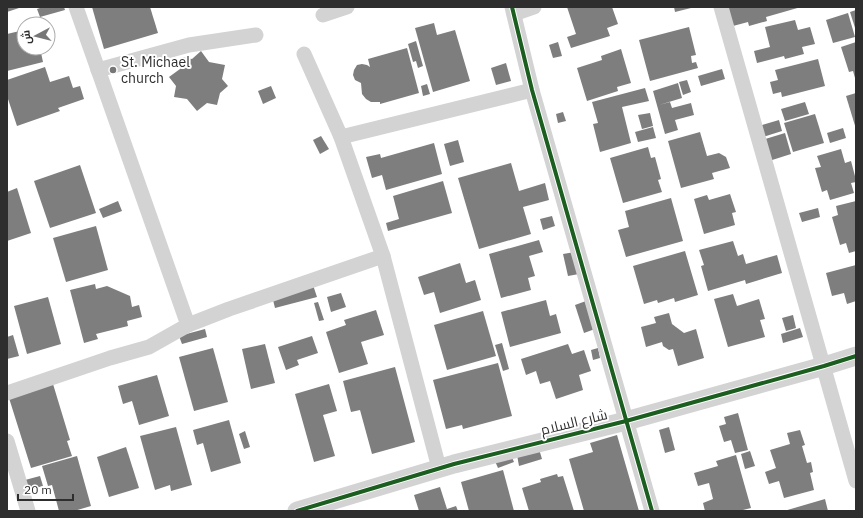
<svg xmlns="http://www.w3.org/2000/svg" width="863" height="518" font-family="'IBM Plex Sans',Cairo,sans-serif">
	<rect width="100%" height="100%" fill="#fff"/>
	<!-- building -->
	<g fill="#7e7e7e">
		<polygon points="7,7 22,7 7,12"/>
		<polygon points="43,7 64,7 65,10 40,17 37,9"/>
		<polygon points="92,7 150,7 158,33 104,49"/>
		<polygon points="567,7 612,7 618,24 607,28 610,36 571,48 567,37 576,34"/>
		<polygon points="674,7 691,7 691,8 675,12"/>
		<polygon points="732,7 801,7 766,17 767,21 749,26 748,22 733,26 728,8"/>
		<polygon points="856,10 856,31 850,12"/>
		<polygon points="848,13 855,37 833,43 826,20"/>
		<polygon points="795,20 798,30 810,27 815,44 802,47 804,54 785,59 784,56 757,63 754,51 770,47 765,27"/>
		<polygon points="434,23 437,35 455,30 470,81 433,92 415,28"/>
		<polygon points="689,27 696,55 691,56 692,63 696,62 698,68 650,81 639,40"/>
		<polygon points="24,30 24,48 40,48 43,62 7,71 7,34"/>
		<polygon points="416,41 423,66 418,68 416,61 413,62 408,44"/>
		<polygon points="558,42 562,56 553,58 549,45"/>
		<polygon points="856,42 856,77 855,78 853,71 849,72 841,47"/>
		<polygon points="407,48 419,93 380,104 380,102 371,102 366,99 362,94 361,83 355,80 353,75 354,70 357,65 362,64 367,65 370,67 368,59"/>
		<polygon points="621,49 631,83 617,87 618,91 587,101 577,68 602,60 601,56"/>
		<polygon points="201,51 209,62 225,65 222,79 228,86 220,93 217,105 207,103 197,111 187,99 174,97 176,86 169,77 180,69 182,57 192,59"/>
		<polygon points="818,59 825,86 782,97 781,92 773,94 770,82 778,80 775,70"/>
		<polygon points="506,63 511,81 496,85 491,68"/>
		<polygon points="45,67 50,82 69,76 73,88 80,86 84,99 58,108 60,111 17,126 7,96 7,80"/>
		<polygon points="722,69 725,79 701,86 698,76"/>
		<polygon points="687,80 691,92 683,95 679,82"/>
		<polygon points="678,83 682,98 659,105 670,102 672,108 691,103 694,115 675,120 678,130 665,134 653,91"/>
		<polygon points="427,84 430,94 423,96 421,86"/>
		<polygon points="271,86 276,98 263,104 258,91"/>
		<polygon points="645,88 649,101 622,107 631,143 600,152 593,124 598,123 592,102"/>
		<polygon points="856,93 856,129 846,96"/>
		<polygon points="805,102 809,114 785,121 781,109"/>
		<polygon points="563,112 566,121 558,123 556,114"/>
		<polygon points="650,113 653,126 642,129 638,115"/>
		<polygon points="815,114 824,143 793,152 784,123"/>
		<polygon points="779,120 782,131 763,137 759,126"/>
		<polygon points="653,127 656,138 638,142 635,132"/>
		<polygon points="843,128 846,138 830,143 827,133"/>
		<polygon points="700,132 707,156 719,153 726,157 730,168 712,173 714,179 681,188 668,141"/>
		<polygon points="785,133 791,154 769,161 762,140"/>
		<polygon points="321,136 329,149 320,154 313,140"/>
		<polygon points="458,140 464,162 450,166 444,144"/>
		<polygon points="434,143 442,174 386,190 382,175 372,178 366,157 380,154 381,158"/>
		<polygon points="648,147 651,158 655,157 661,179 658,180 662,192 623,203 610,158"/>
		<polygon points="841,149 845,163 851,161 856,180 856,182 851,183 854,193 830,200 827,190 822,192 815,168 821,167 817,156"/>
		<polygon points="511,163 519,191 545,183 549,200 523,207 531,234 479,249 458,178"/>
		<polygon points="80,165 96,213 50,228 34,181"/>
		<polygon points="443,181 452,213 388,231 386,223 399,219 393,196"/>
		<polygon points="17,188 31,233 7,241 7,192"/>
		<polygon points="730,194 736,212 732,213 735,225 704,234 694,199 707,195 709,200"/>
		<polygon points="671,198 683,241 626,257 618,230 629,227 625,211"/>
		<polygon points="118,201 122,211 103,218 99,209"/>
		<polygon points="856,201 856,251 849,253 846,243 840,245 832,217 838,215 836,206"/>
		<polygon points="818,208 820,217 802,222 799,213"/>
		<polygon points="552,216 555,226 543,230 540,219"/>
		<polygon points="96,226 108,270 66,282 53,238"/>
		<polygon points="539,240 543,252 529,256 535,276 528,278 531,290 501,298 489,254"/>
		<polygon points="733,241 738,256 743,254 746,264 777,255 782,273 746,284 745,280 708,291 701,266 704,265 699,250"/>
		<polygon points="685,251 698,295 675,302 674,298 658,303 657,300 644,304 633,266"/>
		<polygon points="575,252 579,274 568,276 563,254"/>
		<polygon points="460,263 466,283 475,280 481,300 440,313 434,292 424,295 418,277"/>
		<polygon points="856,265 856,301 847,304 844,293 832,296 826,273"/>
		<polygon points="95,284 96,289 107,286 130,296 132,307 139,305 142,317 127,321 128,326 96,334 98,339 84,343 70,290"/>
		<polygon points="313,285 317,297 275,308 272,296"/>
		<polygon points="341,293 346,307 331,312 327,297"/>
		<polygon points="733,294 737,306 759,299 765,319 760,320 765,337 728,347 714,299"/>
		<polygon points="48,297 61,344 27,354 14,306"/>
		<polygon points="546,300 550,316 556,314 561,333 510,347 501,312"/>
		<polygon points="586,301 595,329 584,333 575,305"/>
		<polygon points="318,302 324,320 319,321 314,303"/>
		<polygon points="376,310 384,335 361,342 368,364 339,373 326,332 346,325 344,320"/>
		<polygon points="483,311 496,356 447,370 434,325"/>
		<polygon points="669,313 672,324 684,333 696,329 704,358 678,366 673,349 669,350 663,346 662,342 646,347 641,327 656,323 654,317"/>
		<polygon points="793,315 796,328 786,331 782,318"/>
		<polygon points="800,328 803,337 783,343 781,334"/>
		<polygon points="205,329 207,337 182,344 179,336"/>
		<polygon points="13,335 19,356 7,359 7,337"/>
		<polygon points="312,336 318,353 297,360 299,365 286,370 278,347"/>
		<polygon points="502,343 509,369 503,371 495,345"/>
		<polygon points="265,344 275,383 251,389 242,349"/>
		<polygon points="568,344 572,354 584,350 591,371 579,375 583,390 556,399 550,381 540,384 536,371 526,375 521,359"/>
		<polygon points="213,348 228,402 194,411 179,357"/>
		<polygon points="598,348 600,358 593,360 591,350"/>
		<polygon points="498,363 512,416 463,429 462,425 446,429 433,380"/>
		<polygon points="395,367 415,442 372,454 360,410 351,412 343,381"/>
		<polygon points="157,375 169,416 139,425 132,401 123,404 118,386"/>
		<polygon points="53,384 70,440 67,441 72,456 31,468 9,398"/>
		<polygon points="329,384 337,411 323,415 335,456 314,462 295,394"/>
		<polygon points="738,413 748,450 735,453 731,440 724,442 719,426 726,424 724,417"/>
		<polygon points="229,420 241,463 211,472 203,443 197,445 193,430"/>
		<polygon points="176,427 192,485 171,491 170,485 155,490 140,436"/>
		<polygon points="669,427 675,450 665,453 659,430"/>
		<polygon points="800,430 805,445 802,446 807,463 811,462 813,472 810,473 814,490 784,498 779,481 769,484 765,472 776,468 770,450 790,444 787,433"/>
		<polygon points="245,431 250,447 244,449 239,434"/>
		<polygon points="617,435 639,511 584,511 569,459 593,452 590,443"/>
		<polygon points="126,447 139,488 109,497 97,457"/>
		<polygon points="539,449 542,459 519,466 517,455"/>
		<polygon points="750,451 755,466 745,469 741,454"/>
		<polygon points="510,453 514,462 498,468 494,459"/>
		<polygon points="736,455 751,508 739,511 730,511 730,510 705,511 703,503 713,499 709,483 698,486 694,473 718,466 716,461"/>
		<polygon points="77,456 91,506 74,511 59,511 52,485 48,486 42,466"/>
		<polygon points="503,470 514,511 469,511 461,482"/>
		<polygon points="557,474 558,477 563,476 574,511 529,511 522,488 541,482 540,479"/>
		<polygon points="40,476 43,486 28,490 25,480"/>
		<polygon points="440,487 447,509 456,506 458,511 419,511 414,495"/>
		<polygon points="825,499 828,511 784,511"/>
	</g>
	<g fill="none" stroke-linecap="round" stroke-linejoin="round">
		<!-- minor -->
		<g stroke="#d3d3d3" stroke-width="15">
			<polyline points="76,7 188,325"/>
			<polyline points="512,7 532,90 652,511"/>
			<polyline points="721,7 856,481"/>
			<polyline points="514,14 534,7"/>
			<polyline points="323,15 347,7"/>
			<polyline points="304,54 341,137 383,256 439,468"/>
			<polyline points="98,70 189,45 256,35"/>
			<polyline points="341,137 532,90"/>
			<polyline points="7,393 110,358 149,347 188,325 229,309 383,256"/>
			<polyline points="7,441 28,511"/>
		</g>
		<!-- tertiary -->
		<polyline stroke="#d3d3d3" stroke-width="19" points="297,511 454,464 626,421 824,366 856,356"/>
		<defs>
			<g id="cycleway">
				<polyline points="512,7 532,90 652,511"/>
				<polyline points="297,511 454,464 626,421 824,366 856,356"/>
			</g>
		</defs>
		<!-- cycleway casing -->
		<use href="#cycleway" stroke="#fff" stroke-width="6"/>
		<!-- cycleway -->
		<use href="#cycleway" stroke="#1b5e20" stroke-width="4"/>
	</g>
	<!-- markers -->
	<circle fill="#777" stroke="#fff" stroke-width="1.5" cx="113" cy="70" r="4"/>
	<g text-anchor="middle" dominant-baseline="central" stroke-width="4" stroke-linejoin="round" paint-order="stroke">
		<!-- poi labels -->
		<g font-size="14" fill="#2e2e2e" stroke="#fff" text-anchor="start">
			<text x="121" y="62">St. Michael<tspan x="121" dy="16">church</tspan></text>
		</g>
		<!-- street labels -->
		<g font-size="14" fill="#2e2e2e" stroke="#fff">
			<text transform="translate(574 422) rotate(-14)">شارع السلام</text>
		</g>
	</g>
	<!-- border -->
	<rect width="863" height="518" fill="none" stroke="#2e2e2e" stroke-width="16"/>
	<!-- north arrow -->
	<g transform="translate(36 36) rotate(263)"><circle r="19" fill="#ffffff" stroke="#ababab"/>
	<path d="M0-3L7 15L0 10L-7 15Z" fill="#777777"/>
	<text y="-6" font-size="11" font-weight="bold" text-anchor="middle" fill="#2e2e2e">ش</text>
	</g>
	<!-- scale -->
	<path d="M18 494v6h55v-6" fill="none" stroke="#2e2e2e" stroke-width="2"/>
	<text x="24" y="494" font-size="12" fill="#2e2e2e" stroke="#ffffff" stroke-width="3" paint-order="stroke">20 m</text>
</svg>
